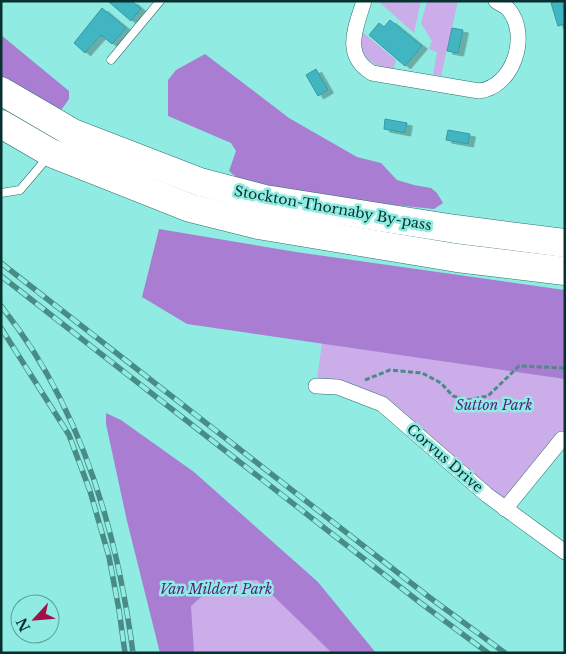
<svg xmlns="http://www.w3.org/2000/svg" width="566" height="654" font-family="'Libre Baskerville',serif">
	<defs>
		<filter id="shadow"><feDropShadow dx="5.5" dy="3" stdDeviation="0" flood-color="#0004"/></filter>
	</defs>
	<rect width="100%" height="100%" fill="#90ece2"/>
	<!-- green -->
	<g fill="#caade9">
		<polygon points="378,1 406,1 413,3 414,1 421,1 414,33"/>
		<polygon points="427,1 458,1 441,76 433,74 437,52 429,49 432,41 421,23"/>
		<path d="M361,31L396,60L393,70C380,67 363,62 361,47C360,42 361,36 361,31Z"/>
		<polygon points="325,322 565,338 565,427 562,439 505,509 382,404 316,386"/>
		<polygon points="138,439 361,653 171,653"/>
	</g>
	<!-- forest -->
	<g fill="#a97ed2">
		<path d="M1,35L69,91V99L62,109C40,107 19,89 1,76Z"/>
		<polygon points="205,54 289,118 357,157 381,163 397,180 414,185 431,188 437,193 443,203 434,209 354,201 241,181 229,171 236,151 231,143 168,116 168,80 176,70"/>
		<polygon points="159,229 296,252 565,290 565,379 187,324 142,297"/>
		<polygon points="106,413 121,420 194,472 318,582 376,653 332,653 257,580 217,583 191,606 194,653 160,653 127,521 106,424"/>
	</g>
	<!-- building -->
	<g fill="#43b5c3" stroke="#3797a3" filter="url(#shadow)">
		<polygon points="125,1 127,3 132,1 141,9 131,21 109,2"/>
		<polygon points="557,1 562,1 565,13 565,24 558,26 551,3"/>
		<polygon points="102,8 126,28 112,44 101,35 85,53 74,43"/>
		<polygon points="390,20 422,46 405,66 369,35 379,23 384,27"/>
		<polygon points="452,28 463,30 458,53 447,51"/>
		<polygon points="316,69 328,90 318,96 306,75"/>
		<polygon points="385,119 407,123 405,133 384,129"/>
		<polygon points="448,130 470,134 468,144 446,140"/>
	</g>
	<g fill="none" stroke-linecap="round" stroke-linejoin="round">
		<defs>
			<g id="lane">
				<polyline points="111,60 160,1"/>
				<polyline points="1,193 20,190 48,157"/>
			</g>
			<g id="street">
				<path d="M364,1C356,27 342,55 372,73L479,91C513,87 530,36 509,10C506,6 500,4 496,1"/>
				<polyline points="316,386 338,387 382,404 487,495 565,552"/>
				<polyline points="505,509 562,439"/>
			</g>
			<g id="highway">
				<polyline points="1,91 73,133 200,182 265,199 455,229 565,243"/>
				<polyline points="1,124 51,153 190,208 258,225 457,258 565,271"/>
			</g>
		</defs>
		<!-- lane casing -->
		<use href="#lane" stroke="#29716b" stroke-width="9"/>
		<!-- street casing -->
		<use href="#street" stroke="#29716b" stroke-width="16"/>
		<!-- highway casing -->
		<use href="#highway" stroke="#29716b" stroke-width="29"/>
		<!-- path -->
		<polyline stroke="#498b85" stroke-width="3" stroke-dasharray="5 2.5" stroke-linecap="butt" points="365,380 390,370 422,373 441,383 453,396 468,400 488,396 519,366 565,368"/>
		<!-- lane -->
		<use href="#lane" stroke="#fff" stroke-width="8"/>
		<!-- street -->
		<use href="#street" stroke="#fff" stroke-width="15"/>
		<!-- highway -->
		<use href="#highway" stroke="#fff" stroke-width="28"/>
		<defs>
			<g id="rail">
				<polyline points="1,263 429,597 505,653"/>
				<polyline points="1,276 422,604 488,653"/>
				<path d="M1,306C80,404 117,530 133,653"/>
				<polyline points="1,328 69,435 90,491 109,557 119,610 125,653"/>
			</g>
		</defs>
		<!-- rail casing -->
		<use href="#rail" stroke="#498b85" stroke-width="5.5"/>
		<!-- rail -->
		<use href="#rail" stroke="#90ece2" stroke-width="4" stroke-dasharray="11" stroke-linecap="butt"/>
	</g>
	<g text-anchor="middle" dominant-baseline="central" stroke-width="5" stroke-linejoin="round" paint-order="stroke">
		<!-- street labels -->
		<g font-size="14" fill="#07312e" stroke="#90ece2">
			<text transform="translate(333 208) rotate(10)">Stockton-Thornaby By-pass</text>
			<text transform="translate(445 458) rotate(41)">Corvus Drive</text>
		</g>
		<!-- park labels -->
		<g font-size="14" font-style="italic" fill="#591f82" stroke="#90ece2">
			<text x="494" y="405">Sutton Park</text>
			<text x="216" y="589">Van Mildert Park</text>
		</g>
	</g>
	<!-- border -->
	<rect width="566" height="654" fill="none" stroke="#07312e" stroke-width="5"/>
	<!-- north arrow -->
	<g transform="translate(35 619) rotate(244)"><circle r="24" fill="#90ece2" stroke="#59a19a"/>
	<path d="M0-4L9 19L0 12L-9 19Z" fill="#a40e49"/>
	<text y="-8" font-size="14" font-weight="bold" text-anchor="middle" fill="#07312e">N</text>
	</g>
</svg>
